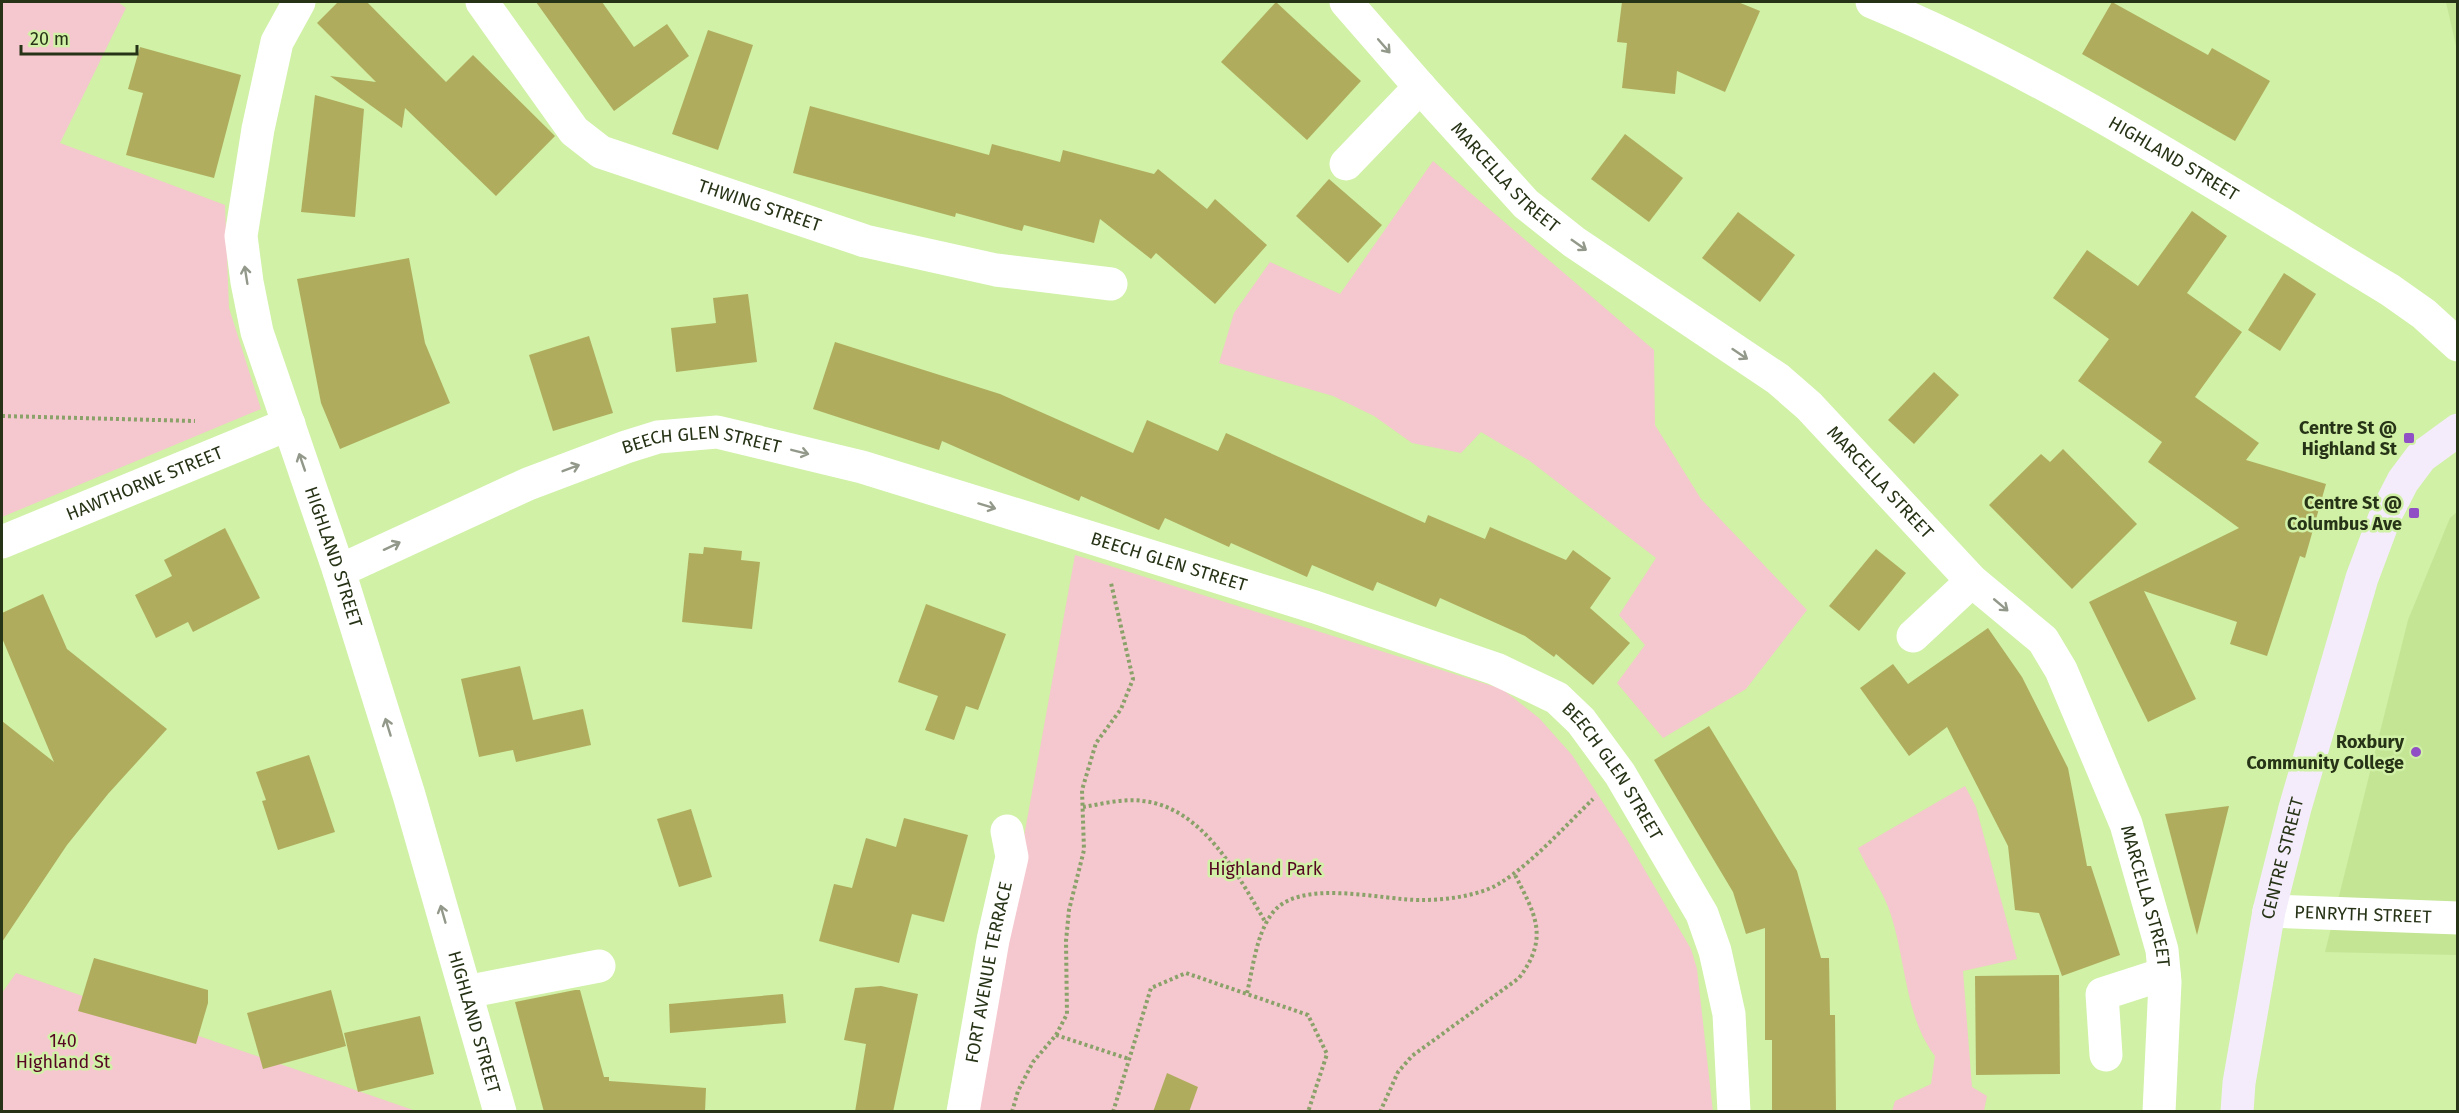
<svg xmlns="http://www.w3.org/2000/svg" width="2459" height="1113" font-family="'Fira Sans',sans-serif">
	<rect width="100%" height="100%" fill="#d0f1a6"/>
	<!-- built -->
	<g fill="#c3e594">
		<polygon points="2446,2 2457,2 2457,50"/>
		<polygon points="2457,512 2457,955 2325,952 2408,620 2450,518"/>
	</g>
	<!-- green -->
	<g fill="#f5c7ce">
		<polygon points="2,2 118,2 126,8 60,143 225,205 229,308 261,409 2,517"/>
		<polygon points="1433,161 1654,350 1655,425 1701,499 1807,610 1746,689 1663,738 1617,683 1645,645 1619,615 1656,558 1530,461 1481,432 1461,453 1412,443 1374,416 1333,396 1219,363 1234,313 1270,262 1340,294"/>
		<polygon points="1075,555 1502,689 1539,718 1572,755 1626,838 1691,949 1697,969 1713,1112 974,1112"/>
		<path d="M1965,786L1976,807L2017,959L1963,971L1972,1087L1987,1096L1984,1111H1892L1895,1101L1931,1084L1935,1056C1905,1017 1906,961 1891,915C1884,892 1868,871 1858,848Z"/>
		<polygon points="16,973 416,1111 2,1112 2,993"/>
	</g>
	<!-- building -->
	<g fill="#afad5d">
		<polygon points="338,2 367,2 446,82 473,55 555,136 496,196 405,108 402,128 330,76 376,82 317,23"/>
		<polygon points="536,2 602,2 634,47 667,24 689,56 614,111"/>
		<polygon points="1276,2 1361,81 1307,140 1221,62"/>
		<polygon points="1622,2 1738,2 1760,11 1725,92 1677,71 1675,94 1622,88 1627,43 1617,42"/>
		<polygon points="2112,2 2208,55 2212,48 2270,81 2235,141 2082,54"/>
		<polygon points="708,30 753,45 718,150 672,134"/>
		<polygon points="140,47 241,75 214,178 126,155 143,93 128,89"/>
		<polygon points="315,95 364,109 355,217 301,212"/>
		<polygon points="810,106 989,155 992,144 1060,162 1063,150 1154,174 1158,169 1207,209 1215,199 1267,245 1215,304 1156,253 1151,259 1100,219 1094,243 1024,225 1022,231 956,213 955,217 793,173"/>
		<polygon points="1625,134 1683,178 1649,222 1591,179"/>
		<polygon points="1329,179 1382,225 1348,263 1296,216"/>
		<polygon points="2192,211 2227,236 2187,293 2242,332 2195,397 2259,443 2246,460 2326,484 2305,558 2300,556 2267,656 2230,644 2237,622 2144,591 2196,699 2148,722 2089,602 2239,528 2148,462 2162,442 2078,381 2109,339 2053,298 2087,250 2138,286"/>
		<polygon points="1738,212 1795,255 1760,302 1702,258"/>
		<polygon points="409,258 425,343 450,403 340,449 321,403 297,279"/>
		<polygon points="2284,273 2316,294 2280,351 2248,330"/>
		<polygon points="748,294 757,362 676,372 671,328 716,323 713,298"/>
		<polygon points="589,336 613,413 553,431 529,355"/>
		<polygon points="835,342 1000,394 1133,453 1147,420 1218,451 1226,433 1425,523 1428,515 1485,539 1490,527 1566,560 1573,550 1611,578 1590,608 1630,643 1593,685 1556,654 1554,657 1525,636 1440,598 1436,607 1377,582 1373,591 1312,565 1307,577 1231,543 1229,547 1165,518 1159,530 1081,496 1079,501 942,441 939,450 813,409"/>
		<polygon points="1934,372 1959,395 1914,444 1888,420"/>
		<polygon points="2063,449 2137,524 2072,589 1989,505 2041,454 2050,462"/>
		<polygon points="225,528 260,598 193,632 188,622 156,638 135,595 172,576 164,560"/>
		<polygon points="704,547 742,551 741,560 760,562 752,629 682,622 689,553 703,554"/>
		<polygon points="1876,549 1906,573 1859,631 1829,606"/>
		<polygon points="43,594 67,649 167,729 108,794 67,845 2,942 2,721 54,762 2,638 2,613"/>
		<polygon points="926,604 1006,634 978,710 966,706 954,740 925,730 938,696 898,682"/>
		<polygon points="1988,628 2022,677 2068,768 2087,866 2091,866 2120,955 2062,976 2039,913 2015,910 2008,846 1947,727 1909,756 1860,688 1893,664 1908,684"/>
		<polygon points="520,666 533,720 583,709 591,745 516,762 513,750 479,757 461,679"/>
		<polygon points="1709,726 1797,871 1821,958 1829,958 1830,1015 1835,1015 1836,1112 1772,1112 1772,1040 1765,1040 1765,928 1746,934 1733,892 1654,760"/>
		<polygon points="309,755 335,832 278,850 262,801 266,800 256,772"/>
		<polygon points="2229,806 2197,935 2165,814"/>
		<polygon points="691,809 712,877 679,887 657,819"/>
		<polygon points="904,818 968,835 944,922 912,914 899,963 819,941 834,884 852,888 866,838 896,847"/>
		<polygon points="94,958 208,990 208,1003 196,1044 78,1011"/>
		<polygon points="2059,975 2060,1074 1976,1075 1975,976"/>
		<polygon points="881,986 918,994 893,1112 855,1112 866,1044 844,1040 855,988"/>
		<polygon points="331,990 346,1046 263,1069 247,1013"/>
		<polygon points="575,990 580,990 604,1077 609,1077 609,1081 706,1088 705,1112 544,1112 515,1002"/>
		<polygon points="783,994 786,1023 670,1033 669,1004"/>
		<polygon points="420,1016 434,1074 358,1092 344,1033"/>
		<polygon points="1167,1073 1198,1087 1189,1112 1153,1112"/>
	</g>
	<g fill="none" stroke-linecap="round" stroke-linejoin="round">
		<!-- path -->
		<g stroke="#8aa26a" stroke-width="4" stroke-dasharray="3 3" stroke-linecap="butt">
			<polyline points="2,416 195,421"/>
			<path d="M1083,807C1102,804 1124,798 1143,801C1204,808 1238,876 1266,923"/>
			<path d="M1247,993C1253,968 1256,936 1271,915C1297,876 1383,901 1423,900C1444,900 1466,897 1486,890C1519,878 1566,825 1593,799"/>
			<polyline points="1056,1035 1129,1059"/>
			<polyline points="1012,1112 1018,1091 1033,1062 1056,1035 1067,1014 1066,941 1069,910 1084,850 1082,790 1096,743 1121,709 1133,679 1111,583"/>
			<polyline points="1113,1112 1151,988 1186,973 1308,1015 1327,1054 1308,1112"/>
			<path d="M1380,1112L1398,1072L1412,1056L1519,978C1550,937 1535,914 1514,873"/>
		</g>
		<!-- pedestrian -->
		<polyline stroke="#fff" stroke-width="33" points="2106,1055 2102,994 2164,974"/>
		<!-- minor -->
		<g stroke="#fff" stroke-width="33">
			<path id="s1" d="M299,2L277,42L258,129L241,236L247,282L257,332L339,571L409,795L500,1112"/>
			<path id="s2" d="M482,2L574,131L601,152L865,241L996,270L1111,284"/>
			<path id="s3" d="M1346,2L1420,87L1526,204L1574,242L1778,379L1809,406L1972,581L2043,640L2061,670L2126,824L2162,950L2165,982L2159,1112"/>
			<path id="s4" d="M1872,2C2055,78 2221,188 2390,290L2424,314L2458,345"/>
			<polyline points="1346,164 1420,87"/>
			<path id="s5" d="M2,542L289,424"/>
			<path id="s6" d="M339,571L528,484L626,447L658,437L717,432L862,467L1315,607L1496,669L1557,698L1581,721L1620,774L1702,914L1715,951L1729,1014L1734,1112"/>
			<polyline points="1913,636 1972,581"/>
			<path id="s7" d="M2269,911L2458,918"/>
			<polyline points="466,992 599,966"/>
			<path id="s8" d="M963,1112L993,940L1012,857L1007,831"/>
		</g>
		<!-- secondary -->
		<path stroke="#f4ecfb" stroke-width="33" id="s9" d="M2237,1112L2239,1083L2269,911L2295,808L2362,578L2386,514L2403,481L2421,457L2458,430"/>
	</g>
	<!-- one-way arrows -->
	<defs><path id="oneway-shaft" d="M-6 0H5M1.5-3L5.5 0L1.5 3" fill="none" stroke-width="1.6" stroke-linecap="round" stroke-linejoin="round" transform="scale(1.5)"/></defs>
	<g stroke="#93998a">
		<use href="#oneway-shaft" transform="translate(1384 46) rotate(49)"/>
		<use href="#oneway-shaft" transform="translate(1579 245) rotate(35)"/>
		<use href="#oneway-shaft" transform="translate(246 275) rotate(-99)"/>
		<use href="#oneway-shaft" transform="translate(1740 354) rotate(34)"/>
		<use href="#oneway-shaft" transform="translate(800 452) rotate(14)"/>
		<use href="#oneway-shaft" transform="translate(302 462) rotate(-109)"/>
		<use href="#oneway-shaft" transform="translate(571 468) rotate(-21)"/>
		<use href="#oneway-shaft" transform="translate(987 506) rotate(17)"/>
		<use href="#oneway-shaft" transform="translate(392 546) rotate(-25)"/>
		<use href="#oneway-shaft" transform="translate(2001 605) rotate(40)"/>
		<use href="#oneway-shaft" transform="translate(388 727) rotate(-107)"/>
		<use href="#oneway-shaft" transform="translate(443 914) rotate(-106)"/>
	</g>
	<!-- markers -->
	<g fill="#904fc4" stroke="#d0f1a6" stroke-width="2">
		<rect x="2403" y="432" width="12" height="12" rx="3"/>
		<rect x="2408" y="507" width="12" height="12" rx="3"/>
		<circle cx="2416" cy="752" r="6"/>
	</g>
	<g text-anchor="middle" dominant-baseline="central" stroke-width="5" stroke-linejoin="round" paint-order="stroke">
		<!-- street labels -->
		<g font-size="18" fill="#273316" stroke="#d0f1a6">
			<text stroke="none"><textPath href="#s4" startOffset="340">HIGHLAND STREET</textPath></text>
			<text stroke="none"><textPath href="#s3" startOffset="237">MARCELLA STREET</textPath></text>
			<text stroke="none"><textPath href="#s2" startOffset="360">THWING STREET</textPath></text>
			<text stroke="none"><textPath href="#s6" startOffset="390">BEECH GLEN STREET</textPath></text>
			<text stroke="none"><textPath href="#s3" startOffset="723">MARCELLA STREET</textPath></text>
			<text stroke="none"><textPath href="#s5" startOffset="154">HAWTHORNE STREET</textPath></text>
			<text stroke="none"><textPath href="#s1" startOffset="578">HIGHLAND STREET</textPath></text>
			<text stroke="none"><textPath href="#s6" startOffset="876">BEECH GLEN STREET</textPath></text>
			<text stroke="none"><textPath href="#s6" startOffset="1380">BEECH GLEN STREET</textPath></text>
			<text stroke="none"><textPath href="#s9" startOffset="258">CENTRE STREET</textPath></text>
			<text stroke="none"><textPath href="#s3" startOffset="1227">MARCELLA STREET</textPath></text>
			<text stroke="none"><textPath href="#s7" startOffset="94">PENRYTH STREET</textPath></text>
			<text stroke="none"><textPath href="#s8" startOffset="142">FORT AVENUE TERRACE</textPath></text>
			<text stroke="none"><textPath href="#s1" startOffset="1064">HIGHLAND STREET</textPath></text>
		</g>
		<!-- poi labels -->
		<g font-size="18" font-weight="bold" fill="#273316" stroke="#d0f1a6" text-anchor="end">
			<text x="2397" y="428">Centre St @<tspan x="2397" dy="21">Highland St</tspan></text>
			<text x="2402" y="503">Centre St @<tspan x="2402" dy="21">Columbus Ave</tspan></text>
			<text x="2404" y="742">Roxbury<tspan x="2404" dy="21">Community College</tspan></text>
		</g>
		<!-- park labels -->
		<g font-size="18" fill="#560623" stroke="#d0f1a6">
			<text x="1265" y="869">Highland Park</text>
			<text x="63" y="1041">140<tspan x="63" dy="21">Highland St</tspan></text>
		</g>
	</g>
	<!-- border -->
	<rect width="2459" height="1113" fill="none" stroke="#273316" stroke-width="6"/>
	<!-- scale -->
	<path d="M21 45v9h116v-9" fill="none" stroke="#273316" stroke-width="3"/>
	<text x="30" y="45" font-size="18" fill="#273316" stroke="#d0f1a6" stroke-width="4.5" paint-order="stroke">20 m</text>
</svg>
